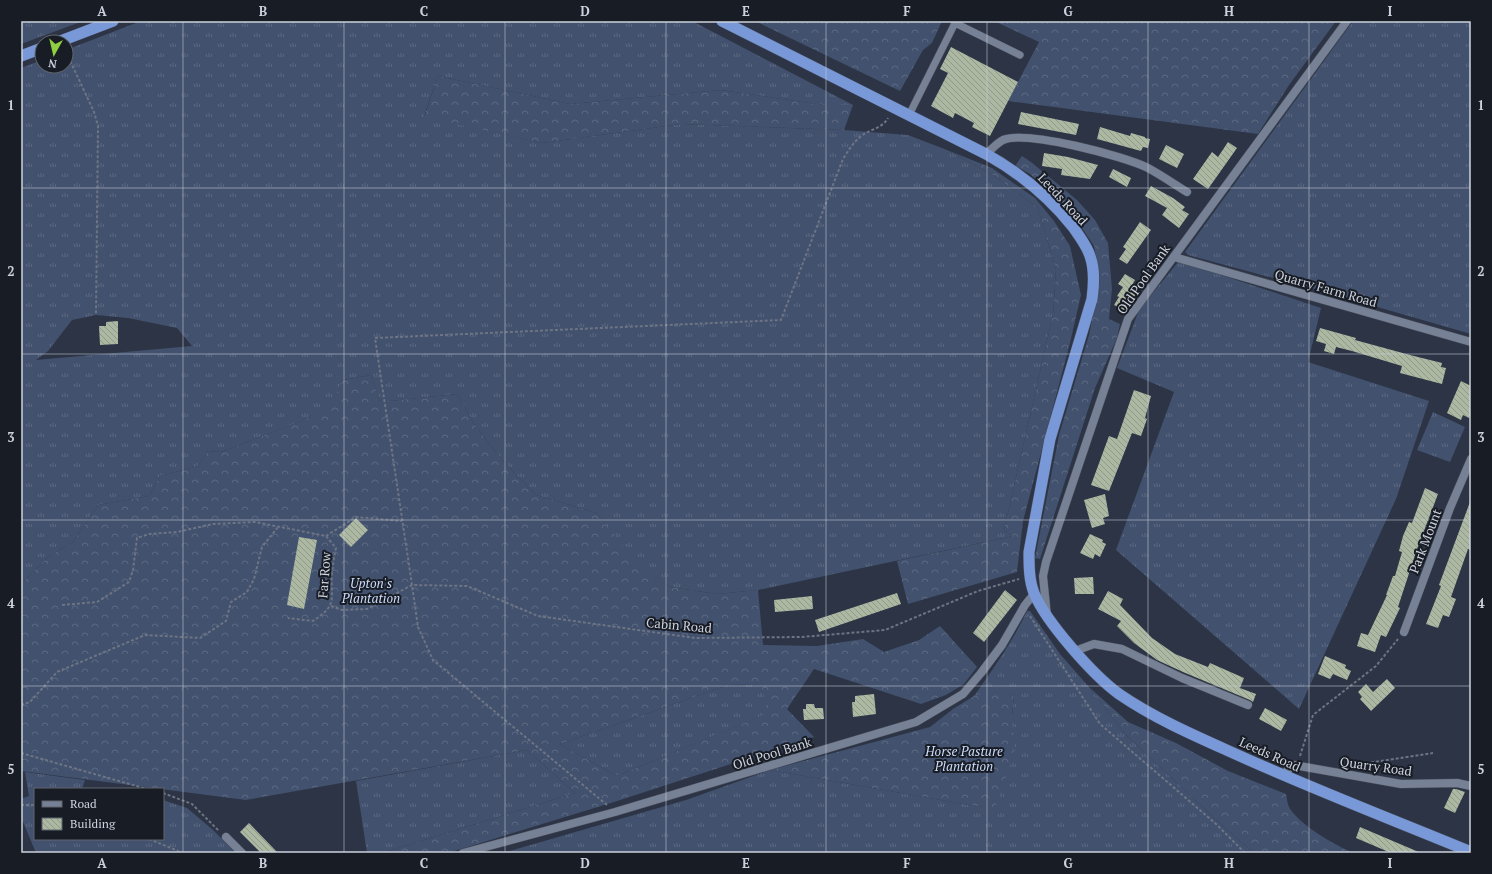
<svg xmlns="http://www.w3.org/2000/svg" width="1492" height="874" font-family="'PT Serif',serif">
	<defs>
		<pattern id="grass-tufts" width="24" height="20" patternUnits="userSpaceOnUse"><rect width="24" height="20" fill="#42516e"/><path d="M3 7l-1-3M5 7V3M7 7l1-3M15 17l-1-3M17 17v-4M19 17l1-3" fill="none" stroke="#5c6982"/></pattern>
		<pattern id="forest-crowns" width="20" height="18" patternUnits="userSpaceOnUse"><rect width="20" height="18" fill="#42516e"/><path d="M2 6a3 3 0 1 1 6 0M12 15a3 3 0 1 1 6 0" fill="none" stroke="#5c6982"/></pattern>
		<pattern id="building-back-hatch" width="6" height="6" patternUnits="userSpaceOnUse"><rect width="6" height="6" fill="#acb8a2"/><path d="M-1 5l2 2M0 0l6 6M5-1l2 2" fill="none" stroke="#909a8a"/></pattern>
	</defs>
	<rect width="100%" height="100%" fill="#2c3445"/>
	<!-- grass -->
	<g fill="url(#grass-tufts)" fill-rule="evenodd">
		<polygon points="21,21 83,21 21,44"/>
		<path d="M141,21H692L853,105H823L721,90L570,104L438,76L424,116L542,143L681,124L844,130L908,135L947,150L996,177L1038,208L1056,270L1053,314L1004,530L1013,536L758,590L717,594L670,587L636,564L597,513L536,495L503,461L474,424L457,394L380,402L371,375L343,380L330,410L221,452L208,451L198,466L160,476L149,496L98,505L73,542L48,557L21,584V68L42,60V66H66V50ZM96,315L128,318L177,328L192,346L36,360L48,351L72,320Z"/>
		<polygon points="1353,21 1471,21 1471,334 1329,293 1188,255 1185,252"/>
		<polygon points="1179,261 1321,308 1308,362 1429,401 1396,499 1299,709 1116,550 1174,392 1117,368 1139,310"/>
		<polygon points="1433,412 1465,427 1450,462 1417,450"/>
		<path d="M1027,611H1030L1060,654L1089,687L1126,735L1224,827L1254,853H503L686,800L770,770L975,806L995,807L1012,719L1014,693L974,696C993,669 1013,641 1027,611Z"/>
		<polygon points="761,684 769,713 617,776 560,744 728,685"/>
		<polygon points="527,750 575,793 382,853 367,853 356,781"/>
		<polygon points="25,772 85,780 82,789 35,789 35,839 163,839 163,800 187,808 213,830 236,853 36,853 21,817 21,799 29,796"/>
	</g>
	<!-- forest -->
	<g fill="url(#forest-crowns)" fill-rule="evenodd">
		<polygon points="755,21 942,21 932,43 923,50 900,91"/>
		<polygon points="994,21 1336,21 1289,85 1258,134 1008,101 1039,42"/>
		<polygon points="438,76 570,104 721,90 823,105 853,105 844,130 681,124 542,143 424,117"/>
		<polygon points="947,150 992,168 1035,198 1054,221 1070,246 1081,295 1070,343 1023,521 1017,572 908,604 897,561 1013,536 1004,530 1053,314 1056,270 1038,208 996,177"/>
		<polygon points="1022,156 1031,162 1077,200 1095,220 1108,243 1112,289 1109,319 1120,324 1117,338 1095,388 1040,559 1035,558 1059,435 1089,335 1100,280 1094,246 1070,210 1030,174 1015,166"/>
		<path d="M371,375L380,402L457,394L474,424L503,461L536,495L597,513L637,564L670,587L717,594L758,590L763,645L817,646L863,639L884,652L919,640L940,626L977,667L964,684L946,695L921,704L814,669L787,709L814,737L614,802L448,853H382L575,793L527,750L246,800L21,771V584L48,557L73,542L98,505L149,496L160,476L198,466L208,451L221,452L329,410L343,380ZM761,684L768,713L617,776L560,744L728,685Z"/>
		<path d="M1089,687L1128,722L1176,743L1228,771L1286,794C1287,798 1287,803 1289,807C1298,824 1335,845 1353,853H1254L1224,827L1126,735Z"/>
		<polygon points="1014,692 1012,719 1015,752 995,808 975,806 770,770 930,727 953,709 974,696"/>
	</g>
	<!-- building -->
	<g fill="url(#building-back-hatch)">
		<polygon points="951,47 1018,82 990,136 972,127 974,123 955,113 953,118 931,106 948,73 940,69"/>
		<polygon points="1021,112 1079,124 1076,135 1018,124"/>
		<polygon points="1100,127 1130,136 1131,133 1145,137 1145,138 1150,139 1148,148 1143,147 1141,151 1097,139"/>
		<polygon points="1228,142 1237,148 1208,189 1193,179 1212,152 1218,157"/>
		<polygon points="1166,145 1184,154 1177,168 1159,159"/>
		<polygon points="1044,153 1068,157 1098,165 1090,179 1061,175 1062,169 1042,166"/>
		<polygon points="1113,169 1131,178 1127,187 1109,177"/>
		<polygon points="1151,186 1173,198 1185,207 1182,210 1189,214 1179,228 1162,215 1167,208 1145,196"/>
		<polygon points="1140,222 1151,230 1127,264 1119,259 1126,249 1123,247"/>
		<polygon points="1125,274 1135,280 1131,287 1134,288 1132,292 1136,294 1125,311 1114,305 1119,297 1117,296 1123,287 1118,284"/>
		<polygon points="118,321 118,344 100,345 99,326 106,326 106,322"/>
		<polygon points="1320,328 1356,338 1355,340 1410,355 1442,363 1441,367 1446,368 1442,384 1400,373 1402,366 1352,351 1336,347 1334,354 1324,351 1326,344 1316,341"/>
		<polygon points="1461,381 1471,386 1471,413 1469,418 1463,415 1461,420 1447,413"/>
		<polygon points="1134,390 1151,396 1145,418 1147,419 1141,436 1132,433 1109,491 1091,485 1109,436 1117,439"/>
		<polygon points="1425,488 1438,494 1417,549 1398,607 1400,608 1386,637 1381,635 1375,652 1357,646 1361,633 1368,635 1387,595 1386,595 1393,576 1395,576 1402,552 1399,551 1403,536 1409,522 1412,523"/>
		<polygon points="1105,494 1109,516 1103,518 1105,524 1092,528 1084,500"/>
		<polygon points="1470,502 1471,550 1468,549 1451,597 1456,599 1449,617 1443,615 1438,628 1426,624 1441,586 1439,585"/>
		<polygon points="356,518 368,530 351,547 339,535"/>
		<polygon points="1090,534 1103,540 1102,542 1106,544 1100,557 1095,554 1093,559 1080,553"/>
		<polygon points="299,537 317,540 304,609 287,605"/>
		<polygon points="1093,577 1094,594 1075,594 1074,578"/>
		<polygon points="1005,590 1017,600 984,642 973,633"/>
		<polygon points="1108,591 1123,599 1120,605 1152,638 1175,654 1208,667 1210,663 1244,678 1240,688 1256,694 1253,702 1250,700 1183,672 1157,660 1134,643 1117,626 1121,621 1098,609"/>
		<polygon points="897,593 901,604 819,632 815,620"/>
		<polygon points="812,596 813,609 775,612 774,600"/>
		<polygon points="1325,656 1346,665 1345,668 1351,671 1347,680 1333,674 1330,679 1318,674"/>
		<polygon points="1387,679 1395,688 1371,711 1360,699 1362,697 1358,692 1366,684 1373,692"/>
		<polygon points="874,694 876,714 853,717 852,702 855,702 855,696"/>
		<polygon points="806,704 814,704 815,708 823,708 824,719 804,720 803,709 806,709"/>
		<polygon points="1265,708 1287,720 1281,731 1259,719"/>
		<polygon points="1453,789 1456,789 1465,792 1455,813 1444,808"/>
		<polygon points="249,823 278,853 261,853 240,832"/>
		<polygon points="1360,827 1421,853 1391,853 1356,838"/>
	</g>
	<g fill="none" stroke-linecap="round" stroke-linejoin="round">
		<defs>
			<polyline id="service" points="909,115 955,23 1020,55"/>
			<g id="minor">
				<path d="M986,154C991,150 997,143 1003,140C1026,130 1124,156 1148,168C1161,175 1174,184 1187,192"/>
				<polyline points="1174,257 1471,342"/>
				<polyline points="1047,616 1043,576 1046,562 1128,319 1347,21"/>
				<polyline points="1404,632 1450,508 1471,459"/>
				<polyline points="1075,651 1094,644 1122,649 1182,678 1248,705"/>
				<polyline points="1282,775 1294,765 1401,784 1457,783 1471,786"/>
				<polyline points="226,837 242,853"/>
				<polyline points="463,853 615,812 916,722 963,694 981,673 1002,645 1025,605 1034,594"/>
			</g>
			<g id="trunk">
				<path d="M722,21L986,154C1020,173 1049,197 1073,227C1079,236 1087,246 1090,256C1095,270 1094,284 1092,299L1050,439L1029,552C1029,566 1029,580 1034,593C1046,622 1093,675 1119,694C1154,718 1193,735 1231,752C1310,788 1391,819 1471,852"/>
				<polyline points="58,42 113,21"/>
				<polyline points="21,56 42,48"/>
			</g>
		</defs>
		<!-- service casing -->
		<use href="#service" stroke="#484f5d" stroke-width="8"/>
		<!-- minor casing -->
		<use href="#minor" stroke="#484f5d" stroke-width="9"/>
		<!-- trunk casing -->
		<use href="#trunk" stroke="#484f5d" stroke-width="12"/>
		<!-- path -->
		<g stroke="#6d7483" stroke-width="2" stroke-dasharray="3 2" stroke-linecap="butt">
			<polyline points="66,52 94,112 98,126 96,315"/>
			<polyline points="326,536 356,517 402,521"/>
			<path d="M62,605L97,602L129,582L133,570L137,538L149,534L177,532L213,524L255,522L326,536L336,548C334,556 333,564 332,573C330,599 339,604 313,621L288,618"/>
			<polyline points="331,606 342,610 367,609 412,585 467,586 538,616 695,638 802,637 885,630 978,591 1019,579"/>
			<polyline points="1030,616 1100,724 1216,824 1245,853"/>
			<polyline points="21,705 30,702 57,672 145,635 200,638 226,621 231,602 247,592 254,579 262,547 278,527"/>
			<polyline points="21,753 147,789"/>
			<polyline points="1300,756 1313,715 1376,666 1398,639"/>
			<polyline points="1346,763 1368,763 1433,753"/>
			<polyline points="163,793 192,804 219,831"/>
			<polyline points="21,805 35,805"/>
			<path d="M607,805L433,660L418,627L412,585L375,338L781,320L843,159C848,151 853,143 860,137C869,129 882,129 888,118"/>
			<polyline points="149,839 183,853"/>
		</g>
		<!-- service -->
		<use href="#service" stroke="#778195" stroke-width="7"/>
		<!-- minor -->
		<use href="#minor" stroke="#778195" stroke-width="8"/>
		<!-- trunk -->
		<use href="#trunk" stroke="#7898d8" stroke-width="11"/>
	</g>
	<!-- grid -->
	<path fill="none" stroke="#ccd2dd" stroke-width="1" stroke-opacity="0.55" d="M183,21V853M344,21V853M505,21V853M666,21V853M826,21V853M987,21V853M1148,21V853M1309,21V853M21,188H1471M21,354H1471M21,520H1471M21,686H1471"/>
	<g text-anchor="middle" dominant-baseline="central" stroke-width="4" stroke-linejoin="round" paint-order="stroke">
		<!-- street labels -->
		<g font-size="13" fill="#ccd2dd" stroke="#181c24">
			<text transform="translate(1063 199) rotate(47)">Leeds Road</text>
			<text transform="translate(1143 279) rotate(-55)">Old Pool Bank</text>
			<text transform="translate(1326 288) rotate(16)">Quarry Farm Road</text>
			<text transform="translate(1425 541) rotate(-69)">Park Mount</text>
			<text transform="translate(324 575) rotate(-86)">Far Row</text>
			<text transform="translate(679 625) rotate(5)">Cabin Road</text>
			<text transform="translate(772 753) rotate(-17)">Old Pool Bank</text>
			<text transform="translate(1270 754) rotate(24)">Leeds Road</text>
			<text transform="translate(1376 766) rotate(8)">Quarry Road</text>
		</g>
		<!-- park labels -->
		<g font-size="13" font-style="italic" fill="#ccdcfb" stroke="#181c24">
			<text x="371" y="583">Upton's<tspan x="371" dy="15">Plantation</tspan></text>
			<text x="964" y="751">Horse Pasture<tspan x="964" dy="15">Plantation</tspan></text>
		</g>
	</g>
	<!-- border -->
	<rect width="1492" height="874" fill="none" stroke="#181c24" stroke-width="44"/>
	<!-- legend -->
	<rect x="34" y="788" width="130" height="52" fill="#181c24" stroke="#60656e"/>
	<rect x="42" y="801" width="20" height="6" fill="#778195" stroke="#60656e"/>
	<text x="70" y="808" font-size="12" fill="#ccd2dd">Road</text>
	<rect x="42" y="818" width="20" height="12" fill="url(#building-back-hatch)" stroke="#60656e"/>
	<text x="70" y="828" font-size="12" fill="#ccd2dd">Building</text>
	<!-- north arrow -->
	<g transform="translate(54 54) rotate(188)"><circle r="19" fill="#181c24" stroke="#60656e"/>
	<path d="M0-3L7 15L0 10L-7 15Z" fill="#8fcd41"/>
	<text y="-6" font-size="11" font-weight="bold" text-anchor="middle" fill="#ccd2dd">N</text>
	</g>
	<rect x="22" y="22" width="1448" height="830" fill="none" stroke="#ccd2dd" stroke-width="1.5"/>
	<g font-size="13" text-anchor="middle" font-weight="bold" fill="#ccd2dd">
		<text x="102" y="16">A</text>
		<text x="263" y="16">B</text>
		<text x="424" y="16">C</text>
		<text x="585" y="16">D</text>
		<text x="746" y="16">E</text>
		<text x="907" y="16">F</text>
		<text x="1068" y="16">G</text>
		<text x="1229" y="16">H</text>
		<text x="1390" y="16">I</text>
		<text x="11" y="110">1</text>
		<text x="1481" y="110">1</text>
		<text x="11" y="276">2</text>
		<text x="1481" y="276">2</text>
		<text x="11" y="442">3</text>
		<text x="1481" y="442">3</text>
		<text x="11" y="608">4</text>
		<text x="1481" y="608">4</text>
		<text x="11" y="774">5</text>
		<text x="1481" y="774">5</text>
		<text x="102" y="868">A</text>
		<text x="263" y="868">B</text>
		<text x="424" y="868">C</text>
		<text x="585" y="868">D</text>
		<text x="746" y="868">E</text>
		<text x="907" y="868">F</text>
		<text x="1068" y="868">G</text>
		<text x="1229" y="868">H</text>
		<text x="1390" y="868">I</text>
	</g>
</svg>
